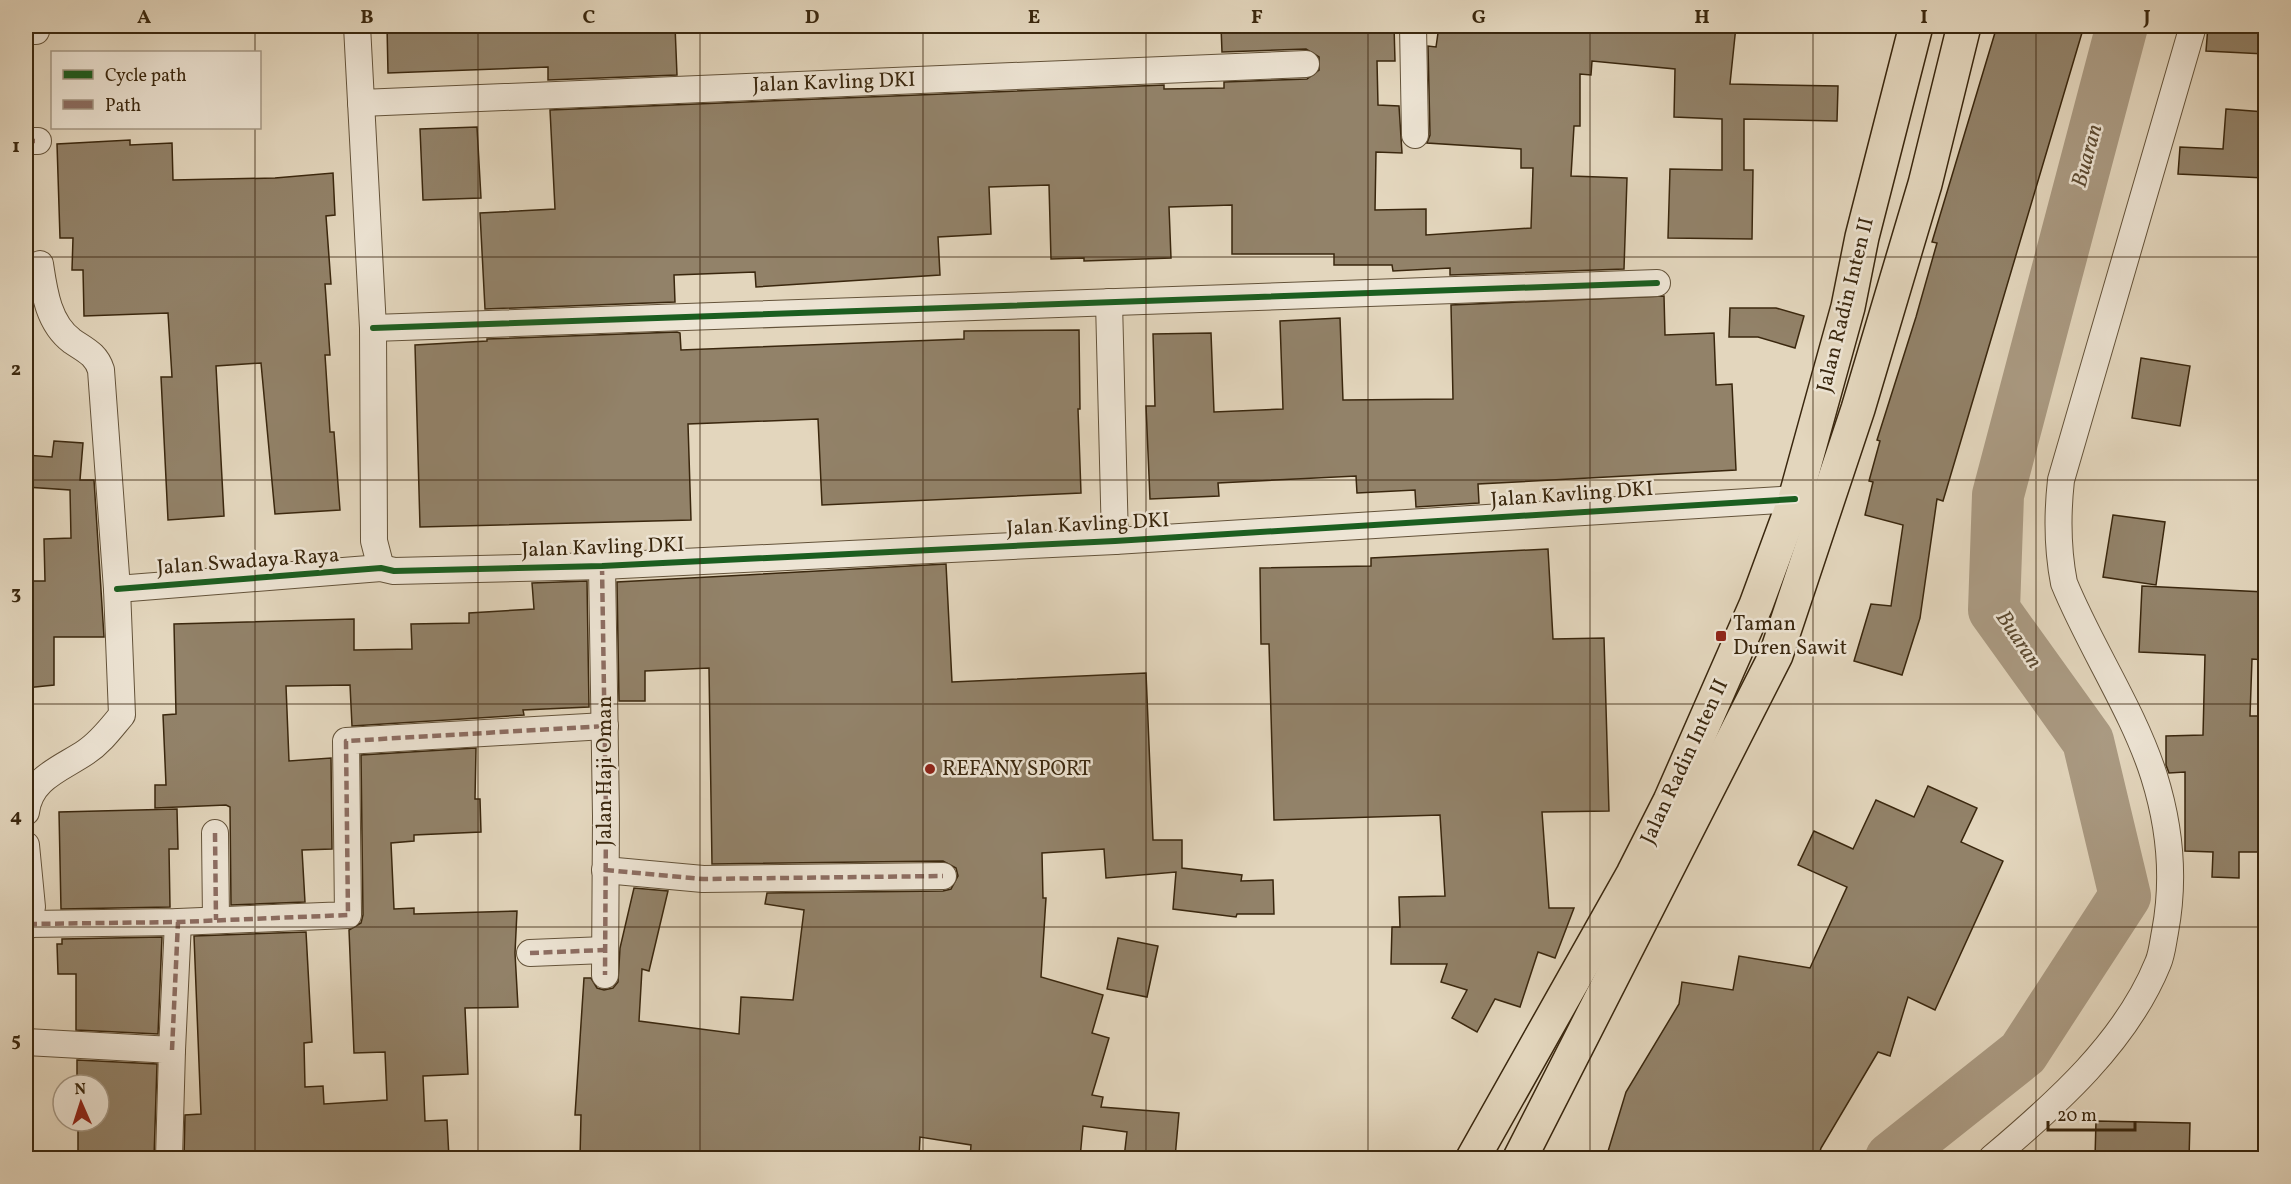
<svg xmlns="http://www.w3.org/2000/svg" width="2291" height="1184" font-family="Vollkorn,serif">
	<rect width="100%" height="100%" fill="#e3d6bd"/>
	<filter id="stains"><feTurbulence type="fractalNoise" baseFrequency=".00333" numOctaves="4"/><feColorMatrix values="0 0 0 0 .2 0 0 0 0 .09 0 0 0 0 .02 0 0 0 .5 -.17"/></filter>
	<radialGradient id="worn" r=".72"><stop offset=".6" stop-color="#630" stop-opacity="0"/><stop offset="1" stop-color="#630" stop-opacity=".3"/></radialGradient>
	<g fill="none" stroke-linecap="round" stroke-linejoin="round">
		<!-- river -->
		<polyline stroke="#aa9a82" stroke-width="52" points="1891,1158 2023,1053 2125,896 2088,741 1994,610 1998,495 2122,26"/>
	</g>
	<!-- building -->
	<g fill="#928269" stroke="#3a270e" stroke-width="1.5">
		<polygon points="387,26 675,26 677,75 548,80 548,67 388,73"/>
		<polygon points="1221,26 1394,26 1395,61 1377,61 1378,105 1399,106 1402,153 1376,152 1375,210 1426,209 1426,235 1531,228 1533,168 1521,168 1521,149 1427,143 1430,135 1428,46 1436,47 1439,26 1736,26 1730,84 1838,86 1837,121 1744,119 1744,170 1753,170 1752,239 1668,238 1670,169 1722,170 1722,119 1674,117 1675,69 1592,61 1591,75 1580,74 1580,126 1574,126 1571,176 1627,178 1624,269 1450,275 1450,268 1393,271 1392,265 1334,265 1334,254 1232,254 1232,205 1169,207 1171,258 1084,261 1084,258 1051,259 1049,185 989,187 991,234 938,237 940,275 756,287 755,272 674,275 675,302 485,309 480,213 555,209 550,110 1164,85 1164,89 1224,88 1224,82 1307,79 1319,70 1319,57 1306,49 1222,52"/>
		<polygon points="1997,26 2084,26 1943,501 1937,499 1920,618 1902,675 1854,661 1871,604 1891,606 1903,525 1865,515 1873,482 1869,481 1880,441 1877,440 1916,317 1937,243 1932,242"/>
		<polygon points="2208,26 2265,26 2265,54 2206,51"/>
		<polygon points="2226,109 2265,112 2265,178 2178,174 2180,147 2223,149"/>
		<polygon points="477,127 481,198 423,200 420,129"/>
		<polygon points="130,140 130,145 172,143 173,180 275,178 333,173 335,215 326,216 331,284 325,284 330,355 325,355 330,432 334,432 340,510 275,514 261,363 216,366 224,516 168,520 161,377 172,377 168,313 84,316 83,270 72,270 73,238 60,238 57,144"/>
		<polygon points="1664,296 1665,335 1714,333 1716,385 1732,384 1736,470 1478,484 1479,503 1416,507 1415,490 1357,493 1356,476 1218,483 1219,496 1150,499 1146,406 1155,406 1153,334 1211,333 1214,412 1283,409 1280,321 1340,318 1343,400 1453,399 1451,305"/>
		<polygon points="1730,308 1776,308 1804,316 1795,348 1758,337 1729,337"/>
		<polygon points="1079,330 1080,409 1078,409 1081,493 822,505 818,419 688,424 691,520 420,527 415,345 487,341 487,339 677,332 680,333 681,350 964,339 964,331"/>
		<polygon points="2141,358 2190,366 2180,426 2132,418"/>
		<polygon points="54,441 83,443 80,480 94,480 104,637 54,637 54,685 26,688 26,581 45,581 44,539 71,538 70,490 26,487 26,455 52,457"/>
		<polygon points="2113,515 2165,522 2156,585 2103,577"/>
		<polygon points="1548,549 1553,639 1604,638 1609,811 1542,812 1549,908 1574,908 1555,958 1538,952 1520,1007 1495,999 1477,1032 1452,1018 1467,990 1441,982 1447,964 1391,964 1392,927 1400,927 1399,897 1445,896 1440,815 1274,820 1269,644 1261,644 1260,568 1371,566 1371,558"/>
		<polygon points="946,564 952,682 1146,673 1153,840 1182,840 1182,868 1242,875 1241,881 1273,880 1274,914 1237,914 1236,917 1173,909 1176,872 1106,878 1104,849 1042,853 1043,898 1046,898 1041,977 1103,995 1092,1033 1109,1038 1092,1095 1103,1097 1101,1107 1179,1113 1175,1158 1124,1158 1127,1132 1083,1126 1080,1158 970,1158 971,1145 920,1137 919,1158 580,1158 581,1115 575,1115 584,978 591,978 597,988 604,990 613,988 618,982 620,948 634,888 668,891 649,971 642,969 639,1021 739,1034 741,997 793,1000 804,910 765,904 767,893 943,891 951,889 958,876 956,868 943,861 712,864 709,668 645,671 645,701 619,701 617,582"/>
		<polygon points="587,581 589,707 523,710 524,715 352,726 350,685 286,686 289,761 331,758 332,849 302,850 305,902 231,905 230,807 226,805 155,808 155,785 166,785 163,715 176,714 174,624 354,619 354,650 412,649 411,624 469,623 469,613 534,609 532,583"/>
		<polygon points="2142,586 2265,592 2265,660 2252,659 2250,716 2265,716 2265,852 2239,852 2239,878 2212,877 2213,852 2185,851 2185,772 2169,773 2166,765 2166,736 2203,735 2205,655 2139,652"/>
		<polygon points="476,748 475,799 480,799 481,832 414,835 414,841 391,843 394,909 414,908 414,914 517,911 515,953 518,1007 465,1008 468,1074 423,1076 425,1121 447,1120 449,1158 184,1158 185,1115 201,1114 194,936 306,932 312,1042 304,1043 305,1087 323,1086 324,1104 387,1100 385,1052 354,1053 349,930 361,923 363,915 361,755"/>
		<polygon points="1928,786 1977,808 1961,842 2003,861 1935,1010 1908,997 1890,1056 1878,1052 1821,1148 1818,1158 1606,1158 1626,1092 1679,1004 1682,982 1733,990 1739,956 1810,968 1847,887 1798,865 1814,831 1853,849 1876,800 1914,817"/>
		<polygon points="177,809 178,849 169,849 170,907 61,909 59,812"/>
		<polygon points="162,937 158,1034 76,1030 76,974 58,974 57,944 62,944 62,939"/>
		<polygon points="1118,938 1158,946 1147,997 1107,989"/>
		<polygon points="77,1060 157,1064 154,1158 78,1158 78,1121 99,1121 99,1085 77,1085"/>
		<polygon points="2096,1121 2190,1123 2189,1158 2095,1158"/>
	</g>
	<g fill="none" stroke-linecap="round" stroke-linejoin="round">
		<defs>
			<g id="street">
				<polyline points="357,26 373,328 374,541 381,568"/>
				<polyline points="1413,26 1415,135"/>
				<polyline points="26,31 36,31"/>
				<polyline points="361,103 1306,64"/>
				<polyline points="26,141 38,141"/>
				<polyline points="1109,302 1115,541"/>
				<polyline points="373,328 1657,283"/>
				<polyline points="602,566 606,816 605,975"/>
				<polyline points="117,589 381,568 394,571 602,566 1115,541 1795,499"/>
				<path d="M26,812C30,778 61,769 86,752C101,742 111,728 122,715L117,589L101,370C96,354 85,350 72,341C48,323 44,291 40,264"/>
				<polyline points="215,833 216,920"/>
				<polyline points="26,845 32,907 26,927"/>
				<polyline points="605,870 703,879 943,876"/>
				<polyline points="28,924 178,922 348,915 346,741 605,726"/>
				<polyline points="530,953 605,950"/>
				<polyline points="26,1042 172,1050 169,1158"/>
				<polyline points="172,1050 178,922"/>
				<path d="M1992,1158C2056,1104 2126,1042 2158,963C2162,954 2163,942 2165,932C2175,879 2170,827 2154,776C2133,710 2090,647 2064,583C2057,547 2057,516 2061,480L2193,26"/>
			</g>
			<g id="primary">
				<polyline points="1473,1158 1633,874 1670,801 1756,605 1795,499 1848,307 1862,237 1916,26"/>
				<polyline points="1520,1158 1776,655 1858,409 1925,184 1964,26"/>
			</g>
		</defs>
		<!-- street casing -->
		<use href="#street" stroke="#64533a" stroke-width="28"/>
		<!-- primary casing -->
		<use href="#primary" stroke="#3a270e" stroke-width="36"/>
		<!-- street -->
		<use href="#street" stroke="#ede4d4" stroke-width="26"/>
		<!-- primary -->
		<use href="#primary" stroke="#e3d6bd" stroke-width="33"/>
		<!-- quiet -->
		<g stroke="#8d6e63" stroke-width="4.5" stroke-dasharray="9 4.5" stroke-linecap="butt">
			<polyline points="26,141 38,141"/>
			<polyline points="602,566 606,816 605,975"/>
			<polyline points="215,833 216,920"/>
			<polyline points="605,870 703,879 943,876"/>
			<polyline points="28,924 178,922 348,915 346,741 605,726"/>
			<polyline points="530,953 605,950"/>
			<polyline points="172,1050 178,922"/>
		</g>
		<defs>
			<g id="cycleway">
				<polyline points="373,328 1657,283"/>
				<polyline points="117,589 381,568 394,571 602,566 1115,541 1795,499"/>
			</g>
		</defs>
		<!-- cycleway casing -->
		<use href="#cycleway" stroke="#ede4d4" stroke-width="10"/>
		<!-- cycleway -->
		<use href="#cycleway" stroke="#1b5e20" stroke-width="6"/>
	</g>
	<!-- grid -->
	<path fill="none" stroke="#3a270e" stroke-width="1.5" stroke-opacity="0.55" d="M255,26V52M478,26V1158M700,26V1158M923,26V1158M1146,26V1158M1368,26V1158M1590,26V1158M1813,26V1158M2036,26V1158M255,128V1158M26,257H2266M26,480H2266M26,704H2266M26,927H2266"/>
	<!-- markers -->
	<g fill="#8f2418" stroke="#ede4d4" stroke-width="2">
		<rect x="1715" y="630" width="12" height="12" rx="3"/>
		<circle cx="930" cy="769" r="6"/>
	</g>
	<g text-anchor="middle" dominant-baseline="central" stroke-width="5" stroke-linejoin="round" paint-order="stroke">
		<!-- street labels -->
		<g font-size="21" fill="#3a270e" stroke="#ede4d4">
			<text transform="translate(834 83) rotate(-2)">Jalan Kavling DKI</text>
			<text transform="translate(1846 305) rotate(-76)">Jalan Radin Inten II</text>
			<text transform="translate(1572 495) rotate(-4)">Jalan Kavling DKI</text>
			<text transform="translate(1088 525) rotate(-3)">Jalan Kavling DKI</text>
			<text transform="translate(603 548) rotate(-2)">Jalan Kavling DKI</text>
			<text transform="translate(248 562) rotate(-4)">Jalan Swadaya Raya</text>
			<text transform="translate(1685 762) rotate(-65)">Jalan Radin Inten II</text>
			<text transform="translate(605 771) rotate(-90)">Jalan Haji Oman</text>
		</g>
		<!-- poi labels -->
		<g font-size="21" fill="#3a270e" stroke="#ede4d4" text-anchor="start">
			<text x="1733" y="624">Taman<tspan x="1733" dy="24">Duren Sawit</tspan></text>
			<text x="942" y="769">REFANY SPORT</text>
		</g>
		<!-- water labels -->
		<g font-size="22" font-style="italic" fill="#5c4a31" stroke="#ede4d4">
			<text transform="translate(2088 156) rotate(-75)">Buaran</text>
			<text transform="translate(2018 640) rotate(56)">Buaran</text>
		</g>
	</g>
	<!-- margin -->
	<rect width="2291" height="1184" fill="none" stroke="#e3d6bd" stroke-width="66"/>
	<!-- legend -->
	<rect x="51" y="51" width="210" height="78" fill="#ede4d4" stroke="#a59885" stroke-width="1.5"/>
	<rect x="63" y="70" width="30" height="9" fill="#1b5e20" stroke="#a59885" stroke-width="1.5"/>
	<text x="105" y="81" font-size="18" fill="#3a270e">Cycle path</text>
	<rect x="63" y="100" width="30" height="9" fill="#8d6e63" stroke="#a59885" stroke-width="1.5"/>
	<text x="105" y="111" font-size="18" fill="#3a270e">Path</text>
	<!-- north arrow -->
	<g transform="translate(81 1103) rotate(357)"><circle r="28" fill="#ede4d4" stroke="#a59885" stroke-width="1.5"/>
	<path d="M0-4.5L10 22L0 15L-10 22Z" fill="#8f2418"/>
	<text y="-9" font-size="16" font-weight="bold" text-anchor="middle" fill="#3a270e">N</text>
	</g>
	<!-- scale -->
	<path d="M2048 1121v9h87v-9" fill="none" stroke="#3a270e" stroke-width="3"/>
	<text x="2057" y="1121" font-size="18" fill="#3a270e" stroke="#ede4d4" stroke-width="4.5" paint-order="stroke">20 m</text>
	<rect x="33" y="33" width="2225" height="1118" fill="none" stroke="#3a270e" stroke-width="2"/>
	<g font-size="20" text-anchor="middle" font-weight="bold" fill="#3a270e">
		<text x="144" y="23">A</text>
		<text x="367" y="23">B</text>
		<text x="589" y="23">C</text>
		<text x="812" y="23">D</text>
		<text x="1034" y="23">E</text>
		<text x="1257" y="23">F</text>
		<text x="1479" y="23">G</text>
		<text x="1702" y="23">H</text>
		<text x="1924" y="23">I</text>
		<text x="2147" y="23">J</text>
		<text x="16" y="152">1</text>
		<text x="16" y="375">2</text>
		<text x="16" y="599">3</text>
		<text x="16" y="822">4</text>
		<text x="16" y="1046">5</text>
	</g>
	<rect width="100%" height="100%" filter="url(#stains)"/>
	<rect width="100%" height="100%" fill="url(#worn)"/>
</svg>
